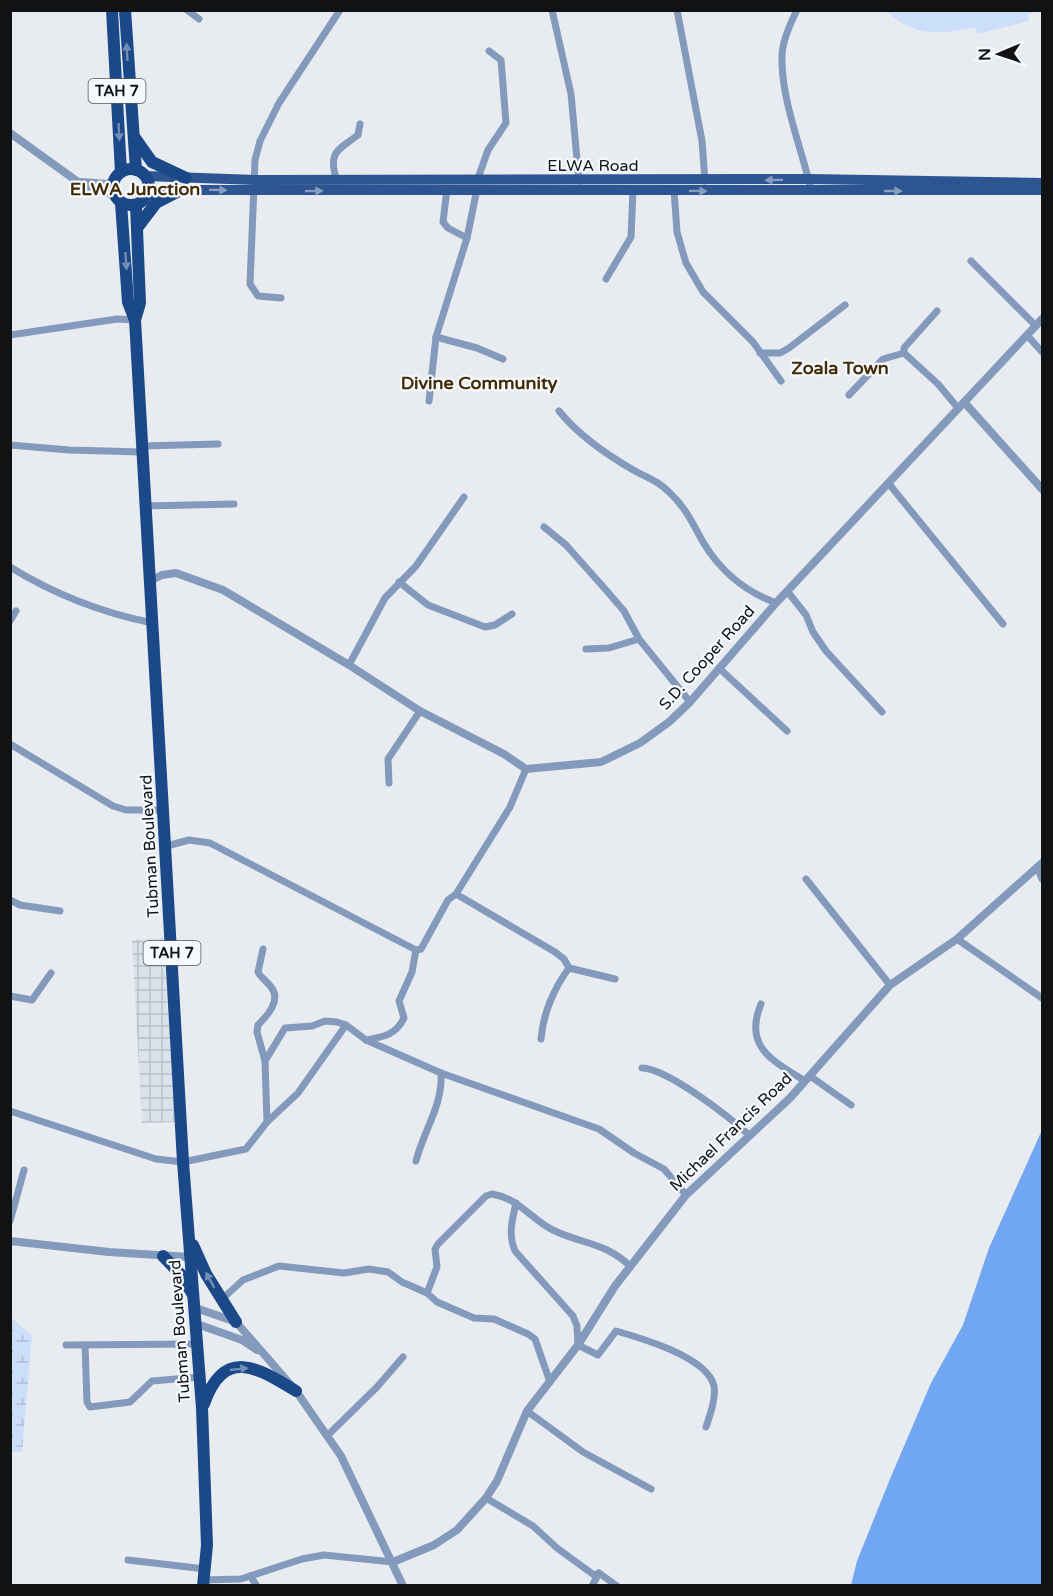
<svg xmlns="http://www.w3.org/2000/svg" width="1053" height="1596" font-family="'Varela Round',sans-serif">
	<defs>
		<pattern id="industrial-grid" width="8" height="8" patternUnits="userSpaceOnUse" patternTransform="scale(1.5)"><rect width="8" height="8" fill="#d9e1eb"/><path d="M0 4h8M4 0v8" fill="none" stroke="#b9c0c9"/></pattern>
		<pattern id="wetland-marsh" width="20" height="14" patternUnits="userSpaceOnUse" patternTransform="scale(1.5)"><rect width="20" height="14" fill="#cbdefa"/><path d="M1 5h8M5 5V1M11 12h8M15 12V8" fill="none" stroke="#adbdd5"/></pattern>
	</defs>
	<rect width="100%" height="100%" fill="#e8ebef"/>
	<!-- industrial -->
	<polygon fill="url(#industrial-grid)" points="163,938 176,1122 142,1123 132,940"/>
	<!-- grass -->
	<path fill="#cbdefa" d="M886,11H1040L1028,14L1029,21L977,34L975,27C940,35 914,37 886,11Z"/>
	<!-- wetland -->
	<polygon fill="url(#wetland-marsh)" points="11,1317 32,1336 22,1452 11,1452"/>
	<!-- water -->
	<polygon fill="#71a6f3" points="1042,1130 1042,1585 851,1585 857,1561 890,1479 931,1383 963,1325 989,1248"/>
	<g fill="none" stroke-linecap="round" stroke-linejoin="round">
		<!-- minor -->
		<g stroke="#839abc" stroke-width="7">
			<polyline points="187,10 199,19"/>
			<polyline points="552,10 571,94 579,181"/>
			<polyline points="677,10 702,141 705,181"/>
			<path d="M797,10C790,24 783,39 782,54C780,97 802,149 811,190"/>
			<path d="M337,181C327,152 338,150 358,135L360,124"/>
			<polyline points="477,181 488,150 506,123 501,60 489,51"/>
			<polyline points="447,189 443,222 448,228 467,238"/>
			<polyline points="674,190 677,232 686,263 703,292 753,342 781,381"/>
			<polyline points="971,261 1036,326"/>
			<polyline points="606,279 631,237 633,190"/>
			<polyline points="281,298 258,296 250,284 255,160 260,141 279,103 340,10"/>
			<polyline points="937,311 904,348 904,353 938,384 958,408"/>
			<polyline points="10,335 117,319 135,320"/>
			<polyline points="1027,335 1042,352"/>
			<polyline points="436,337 477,348 503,359"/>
			<polyline points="760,353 780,353 789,348 845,305"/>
			<polyline points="849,395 883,359 904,353"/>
			<polyline points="429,401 436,337 467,238 477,189"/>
			<path d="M559,411C579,436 607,455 635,471C648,478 660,482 670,493C686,508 693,524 703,542C721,572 744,591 776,603"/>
			<polyline points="10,445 69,450 142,452"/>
			<polyline points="142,446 218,444"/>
			<polyline points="889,484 1003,624"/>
			<polyline points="145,506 234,504"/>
			<polyline points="544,527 566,545 606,590 624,611 639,639 690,702"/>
			<path d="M10,567C54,594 102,613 153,623"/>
			<polyline points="399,582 428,605 485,627 495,625 512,614"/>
			<polyline points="788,592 806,615 813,632 826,651 882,712"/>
			<polyline points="10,621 16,611"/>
			<polyline points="586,649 609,648 639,639"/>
			<polyline points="349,665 385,598 416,566 464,497"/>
			<polyline points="719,668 787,731"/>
			<polyline points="10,744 113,806 126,810 164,810"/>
			<polyline points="389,783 388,759 420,711"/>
			<polyline points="167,846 189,840 210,843 416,950 421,949 448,900 456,894 510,807 526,769"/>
			<polyline points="1037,867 1042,879"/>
			<polyline points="806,879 890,985"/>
			<polyline points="456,894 555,952 564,959 569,968 615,979"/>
			<polyline points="10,900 20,905 60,911"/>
			<polyline points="957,939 1042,998"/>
			<polyline points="10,996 32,1000 51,973"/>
			<path d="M761,1004C743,1047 773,1061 805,1081"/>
			<path d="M541,1039C543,1014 554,988 569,968"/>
			<path d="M366,1040C383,1037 396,1035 404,1018L399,1001L412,972L416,950"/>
			<polyline points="265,1061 285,1028 312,1026 325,1021 337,1022 346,1025 366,1040 441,1073 599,1129 634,1153 664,1169 686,1195"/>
			<path d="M642,1068C668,1069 728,1116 748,1134"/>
			<polyline points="810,1076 851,1105"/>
			<path d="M10,1111L156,1159L183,1162L246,1149L267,1122L265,1061L257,1032L258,1025C267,1016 282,1000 271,987C267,981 261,978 258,972L263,949"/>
			<polyline points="267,1122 298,1093 346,1025"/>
			<path d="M416,1161C424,1130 443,1105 441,1073"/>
			<path d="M516,1203C512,1221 508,1234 515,1251L573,1316L577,1326L578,1345L598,1355L616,1331C641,1338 707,1357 714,1386C716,1399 710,1415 706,1427"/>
			<polyline points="10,1221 24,1170"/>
			<path d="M427,1293L437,1267L435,1249L438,1244L486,1196L492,1194C521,1199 532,1221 555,1231C583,1244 606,1243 630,1266"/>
			<polyline points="221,1300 243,1280 279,1266 344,1273 369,1269 388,1272 402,1282 427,1293 437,1302 474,1318 494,1319 528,1334 535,1339 550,1382"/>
			<polyline points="66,1345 197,1344"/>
			<polyline points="85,1345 87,1402 90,1407 130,1402 152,1381 200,1377"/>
			<polyline points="527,1411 583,1452 651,1489"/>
			<polyline points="327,1436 377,1387 403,1357"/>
			<polyline points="486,1498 533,1526 557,1548 594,1575 599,1573 617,1586"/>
			<polyline points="128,1560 205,1569"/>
			<polyline points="250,1576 257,1586"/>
			<polyline points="204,1580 241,1579 302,1559 324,1555 393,1562"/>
			<polyline points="592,1586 599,1573"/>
		</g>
		<!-- tertiary -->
		<g stroke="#839abc" stroke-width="8">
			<polyline points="10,133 85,187 115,195"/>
			<polyline points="82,182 107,184 114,180"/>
			<polyline points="964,402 1042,489"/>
			<polyline points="150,581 162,575 176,573 223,590 349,665 420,711 504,754 526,769 601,762 640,743 669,722 690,702 776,603 1042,319"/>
			<polyline points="10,1241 109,1252 190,1257"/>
			<polyline points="196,1308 236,1322 296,1391 341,1456 403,1586"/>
			<polyline points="197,1324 242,1340 257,1350"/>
			<polyline points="393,1562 434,1545 457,1530 486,1498 497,1481 527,1411 578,1345 615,1286 686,1195 790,1098 890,985 957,939 1042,863"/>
		</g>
		<!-- primary -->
		<g stroke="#2d5591" stroke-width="10">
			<polyline points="145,176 256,180 809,179 1042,183"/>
			<polyline points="147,195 181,190 1042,190"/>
		</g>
		<!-- trunk -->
		<g stroke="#1a4888" stroke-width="12">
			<polyline points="112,10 121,172"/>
			<polyline points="125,10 136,170"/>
			<polyline points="135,138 152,162 186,178"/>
			<circle cx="131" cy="187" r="18"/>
			<polyline points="121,203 128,302 135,320 183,1162 202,1408 207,1545 203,1586"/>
			<polyline points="137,228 156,203 181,190"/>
			<polyline points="135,320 140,303 136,205"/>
			<polyline points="193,1245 206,1274 236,1322"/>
			<polyline points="163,1256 181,1275 192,1293"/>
			<path d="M204,1404C224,1347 257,1367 296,1391"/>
		</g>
	</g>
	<!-- one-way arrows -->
	<defs><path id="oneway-solid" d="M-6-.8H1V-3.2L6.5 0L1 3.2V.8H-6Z" transform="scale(1.5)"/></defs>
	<g fill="#728eb7">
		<use href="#oneway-solid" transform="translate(127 52) rotate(-93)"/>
		<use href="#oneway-solid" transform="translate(119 132) rotate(87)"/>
		<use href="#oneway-solid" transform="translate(126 261) rotate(86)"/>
		<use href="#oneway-solid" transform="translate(210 1280) rotate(-119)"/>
		<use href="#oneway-solid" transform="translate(239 1369) rotate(-6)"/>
	</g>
	<g fill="#879ec2">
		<use href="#oneway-solid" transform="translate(774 180) rotate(179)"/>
		<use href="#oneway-solid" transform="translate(218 190) rotate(1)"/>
		<use href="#oneway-solid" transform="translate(314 191) rotate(-1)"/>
		<use href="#oneway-solid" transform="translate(698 191) rotate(1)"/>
		<use href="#oneway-solid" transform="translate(893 191)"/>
	</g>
	<g text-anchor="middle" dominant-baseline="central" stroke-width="4.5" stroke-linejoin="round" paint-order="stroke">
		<!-- shield labels -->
		<g fill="#f5f8fd" stroke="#55575a" stroke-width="1.5">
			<rect x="88.5" y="79" width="57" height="24" rx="4.5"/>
			<rect x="143.5" y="941" width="57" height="24" rx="4.5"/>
		</g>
		<g font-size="15" font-weight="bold" fill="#111214">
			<text x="117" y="91">TAH 7</text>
			<text x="172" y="953">TAH 7</text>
		</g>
		<!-- street labels -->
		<g font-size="16" fill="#111214" stroke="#f5f8fd">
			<text x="593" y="166">ELWA Road</text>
			<text transform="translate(707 658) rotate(-48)">S.D. Cooper Road</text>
			<text transform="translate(150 846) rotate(-93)">Tubman Boulevard</text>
			<text transform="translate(731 1132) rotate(-44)">Michael Francis Road</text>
			<text transform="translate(180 1331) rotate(-94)">Tubman Boulevard</text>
		</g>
		<!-- neighbourhood labels -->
		<g font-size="18" font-weight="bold" fill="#412c06" stroke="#f5f8fd">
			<text x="135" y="189">ELWA Junction</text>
			<text x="840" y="368">Zoala Town</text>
			<text x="479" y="383">Divine Community</text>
		</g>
	</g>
	<!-- border -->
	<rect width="1053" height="1596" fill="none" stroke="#111214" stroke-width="24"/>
	<!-- north arrow -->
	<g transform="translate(999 54) rotate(268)" stroke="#f5f8fd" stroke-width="4.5" paint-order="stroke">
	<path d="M0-4.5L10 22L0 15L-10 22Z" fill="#111214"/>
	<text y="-9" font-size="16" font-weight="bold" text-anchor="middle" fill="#111214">N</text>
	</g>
</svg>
